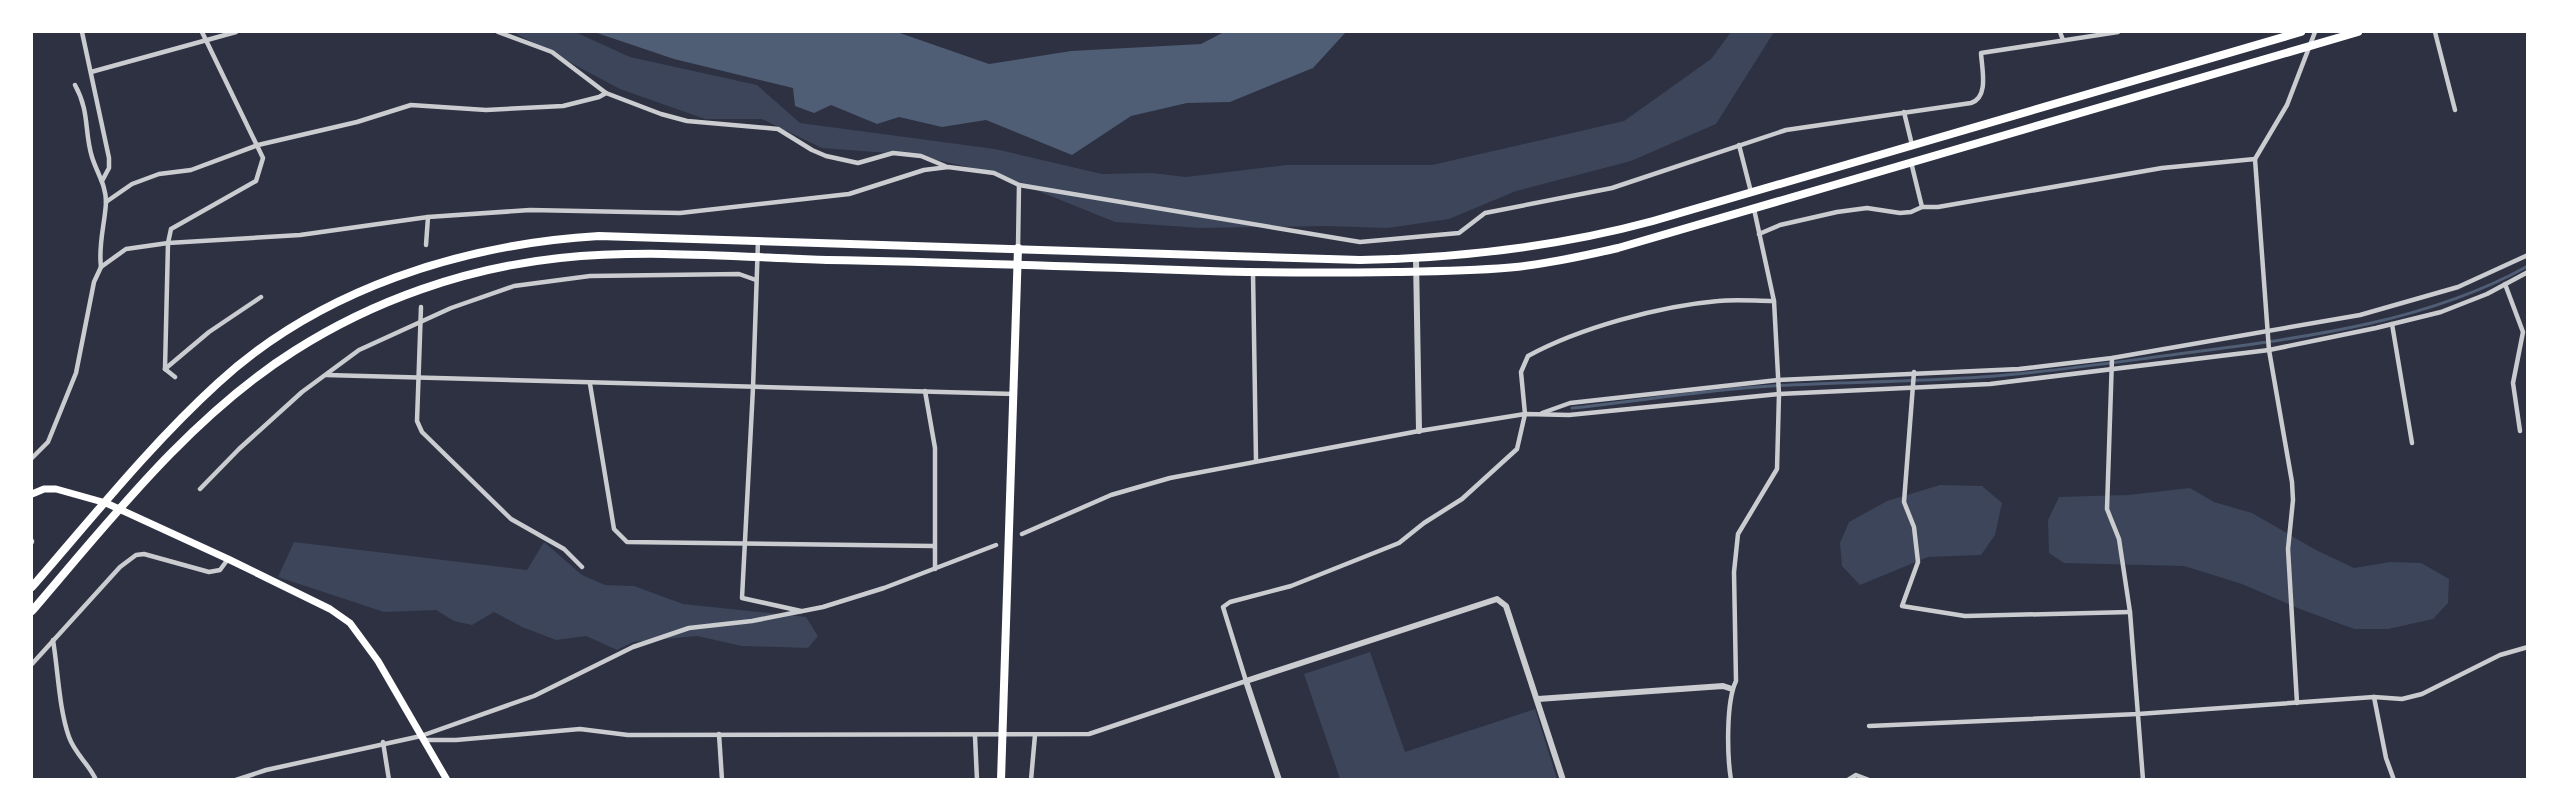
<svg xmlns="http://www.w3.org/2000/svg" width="2559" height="811" font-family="Merriweather,serif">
	<rect width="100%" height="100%" fill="#2d3142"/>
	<!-- green -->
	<g fill="#3c4559">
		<polygon points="513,32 575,32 630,57 757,85 800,123 995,149 1102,174 1152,173 1186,177 1287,165 1432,165 1624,121 1711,59 1731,32 1774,32 1716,124 1631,161 1516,191 1449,219 1388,228 1325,226 1200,228 1115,222 994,173 915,155 822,148 762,119 705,119 620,89"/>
		<polygon points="1940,485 1982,486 2002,503 1995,535 1981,555 1928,557 1860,585 1842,566 1840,543 1849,522 1887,501"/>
		<polygon points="2190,488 2214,502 2252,513 2316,550 2354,568 2390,562 2421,563 2449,579 2448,603 2433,619 2388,629 2354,629 2300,609 2242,584 2184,566 2064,563 2049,553 2048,520 2059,497 2128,495"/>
		<polygon points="294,542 527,570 544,542 582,575 605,585 634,586 683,604 806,617 818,636 808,648 742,646 697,636 633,642 617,650 586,636 556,640 522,627 494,612 472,625 454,621 436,610 384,612 278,577"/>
		<polygon points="1370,652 1405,752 1535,709 1557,779 1340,779 1304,674"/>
	</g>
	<!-- water -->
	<polygon fill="#4f5d75" points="594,32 897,32 989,64 1071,51 1201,44 1224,32 1346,32 1313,68 1230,102 1187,103 1131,116 1072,155 986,120 942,127 899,117 877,124 831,105 814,113 795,106 793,88 674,59"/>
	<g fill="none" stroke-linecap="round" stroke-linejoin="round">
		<!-- stream -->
		<path stroke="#4f5d75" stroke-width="3" d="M1572,408C1638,401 1705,390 1771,386C1841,382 1911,382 1981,377C2053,372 2123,361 2194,352C2307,337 2427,322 2528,266"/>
		<!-- minor -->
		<g stroke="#caccd0" stroke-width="4.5">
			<polyline points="82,32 109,158 109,168 102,181"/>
			<polyline points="498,32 552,52 606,93 661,114 687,121 778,129 812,150 826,156 858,163 893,153 921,156 945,166"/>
			<polyline points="2060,32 2063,40"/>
			<polyline points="2435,32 2455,110"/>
			<polyline points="91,72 236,32"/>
			<path d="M75,85C90,112 84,131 92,157C97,173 106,185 106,202C105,224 98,244 101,267"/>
			<polyline points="1904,112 1912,145"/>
			<polyline points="1739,145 1751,192"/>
			<polyline points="1911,162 1922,207"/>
			<polyline points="106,202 132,184 159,174 191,170 258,145 357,122 411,105 486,110 563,106 599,97 606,93"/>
			<polyline points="1759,234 1780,225 1837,212 1867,208 1900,213 1911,212 1922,207 1938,207 2162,168 2255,159"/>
			<polyline points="758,241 753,388 742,598 801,611"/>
			<polyline points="426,245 428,217"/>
			<polyline points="1018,248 1019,185"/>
			<polyline points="1253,273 1256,460"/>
			<polyline points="2505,284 2523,332 2513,383 2520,431"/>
			<polyline points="421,307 417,421 422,432 511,519 564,549 582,567"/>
			<polyline points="2392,324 2412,443"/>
			<polyline points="2112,358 2107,509 2119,539 2130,612 2143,780"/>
			<polyline points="165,369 209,332 261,297"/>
			<polyline points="1914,372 1904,502 1914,527 1918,562 1902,606 1965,616 2130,612"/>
			<polyline points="326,375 1014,394"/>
			<polyline points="175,377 165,369 168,243 171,229 256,181 263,158 202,32"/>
			<polyline points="590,384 614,529 627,542 933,546"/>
			<polyline points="925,391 935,448 935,569"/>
			<polyline points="1542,413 1570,403 1778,380 2019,369 2112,358 2360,315 2458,287 2528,255"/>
			<path d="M32,458L48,442L76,373L94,282L101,267L126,249L168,243L300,235L428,217L530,210L680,213L849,194L924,170L948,167L994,173L1019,185L1360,242L1459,233L1485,213L1612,188L1786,130L1971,103C1989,97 1982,70 1981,53L2118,32"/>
			<polyline points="200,489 239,449 302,392 359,350 451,308 514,286 590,276 739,274 756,280"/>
			<polyline points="1022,534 1111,495 1170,478 1419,431 1525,414 1569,415 1779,394 1990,384 2269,350 2376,328 2441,312 2487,294 2528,272"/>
			<polyline points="32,542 32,541"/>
			<path d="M53,640C58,670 59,709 69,737C75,754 89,764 96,780"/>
			<polyline points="32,664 120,567 136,555 144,554 209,572 220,570 228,559"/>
			<polyline points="2374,697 2386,758 2394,780"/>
			<polyline points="2297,703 2288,549 2293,500 2292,482 2269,350 2255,159 2287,105 2315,32"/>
			<polyline points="1869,726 2138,714 2374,697 2402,699 2422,694 2500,655 2528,647"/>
			<polyline points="719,734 722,780"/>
			<polyline points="975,736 977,780"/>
			<path d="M425,740H456L580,729L628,735L1089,734L1246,681L1223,607L1230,602L1291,586L1399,543L1424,523L1462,499L1517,449L1525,414L1521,372L1528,356C1579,328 1660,306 1718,301C1736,299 1755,301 1774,301"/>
			<polyline points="383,742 389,780"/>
			<polyline points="236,780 266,770 421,736 534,696 633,647 689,628 752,621 823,607 884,588 996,545"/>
			<polyline points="1031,780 1035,735"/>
			<path d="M1731,780C1727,755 1726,702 1736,681L1734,572L1738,534L1777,469L1779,394L1774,301L1754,209"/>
			<polyline points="1848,780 1856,775 1869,780"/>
		</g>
		<!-- tertiary -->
		<g stroke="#caccd0" stroke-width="6">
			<polyline points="1416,259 1419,431"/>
			<polyline points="1538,699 1723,686 1732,689"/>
			<polyline points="1279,780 1246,681 1497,599 1506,606 1563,780"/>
		</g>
		<!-- secondary -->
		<polyline stroke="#fff" stroke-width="7" points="32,494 44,489 56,489 106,503 228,559 330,609 350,623 378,661 447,780"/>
		<!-- primary -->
		<polyline stroke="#fff" stroke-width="8" points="1001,780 1018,248"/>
		<!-- trunk -->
		<g stroke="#fff" stroke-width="8">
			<path d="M32,587C92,518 150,445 218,383C320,289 463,244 599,236L1360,260C1460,258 1557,247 1653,221L2301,32"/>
			<path d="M32,611C110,520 191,416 294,351C374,300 466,268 560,258C648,249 739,257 827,260C945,262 1063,266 1180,270C1252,273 1324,273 1396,272C1436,271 1476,271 1516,267C1551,263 1584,256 1618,248L2358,32"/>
		</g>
	</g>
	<!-- border -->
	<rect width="2559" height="811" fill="none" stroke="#ffffff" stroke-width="66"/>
</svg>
